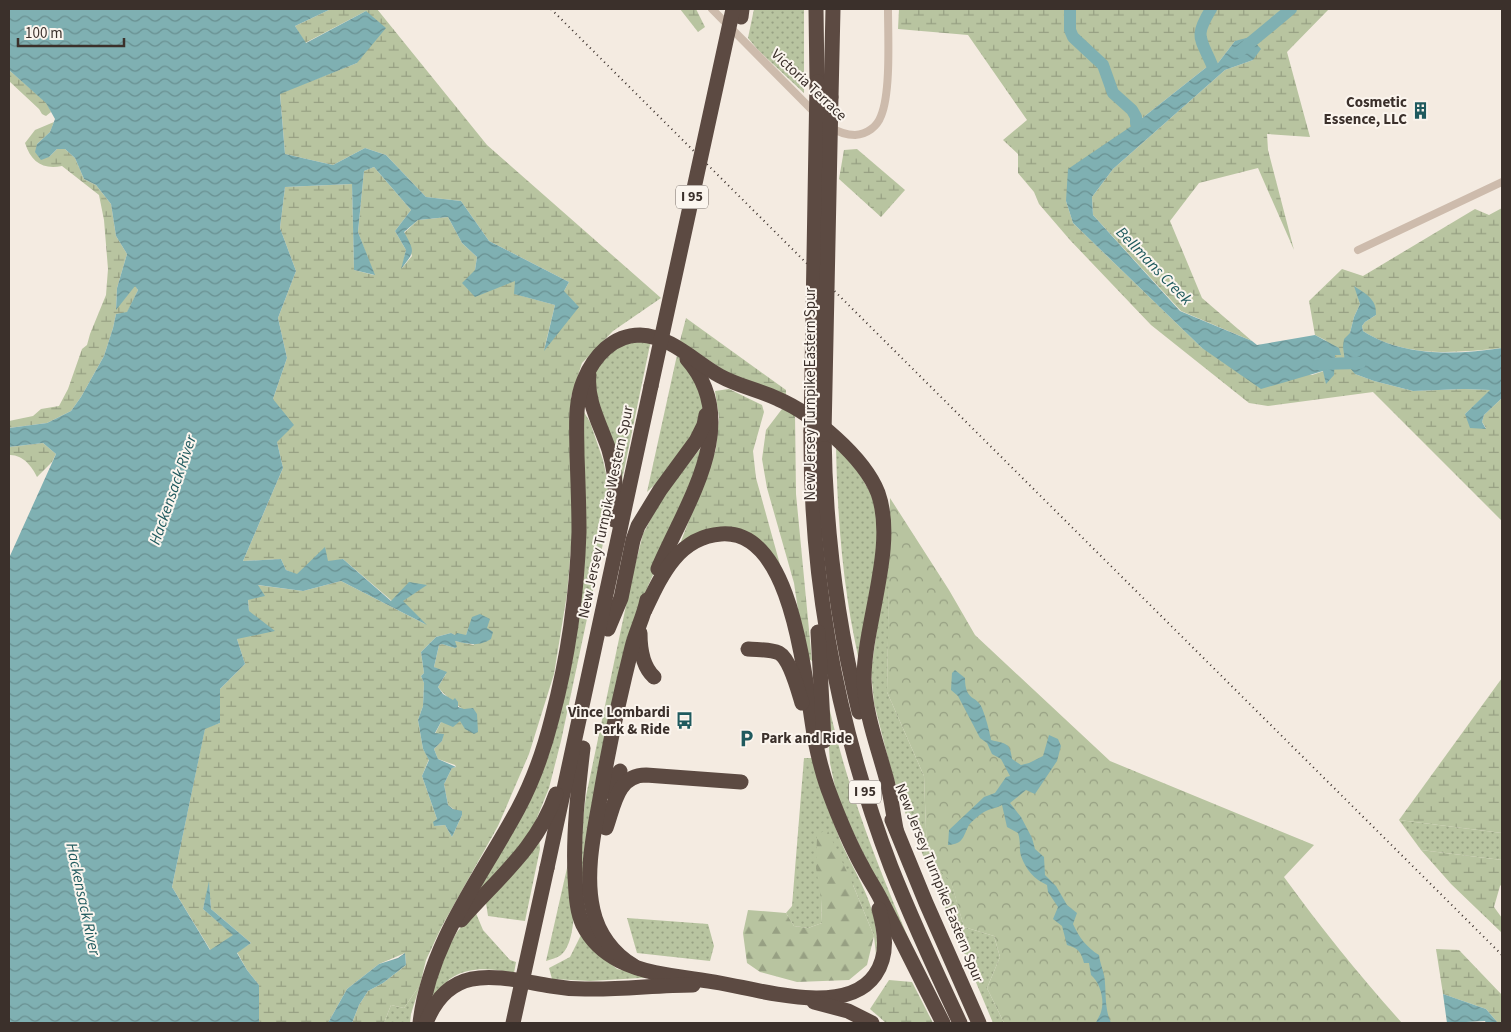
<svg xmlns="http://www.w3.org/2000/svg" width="1511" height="1032" font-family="'Source Sans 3',sans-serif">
	<defs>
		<pattern id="grass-dots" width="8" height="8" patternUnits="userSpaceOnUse" patternTransform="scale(1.25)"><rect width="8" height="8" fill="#b8c4a0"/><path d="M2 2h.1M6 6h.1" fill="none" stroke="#97a083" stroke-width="1.8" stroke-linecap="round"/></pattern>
		<pattern id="forest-firs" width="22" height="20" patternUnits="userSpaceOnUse" patternTransform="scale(1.25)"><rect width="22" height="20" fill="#b8c4a0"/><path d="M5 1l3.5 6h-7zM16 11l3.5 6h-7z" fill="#97a083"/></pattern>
		<pattern id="wetland-marsh" width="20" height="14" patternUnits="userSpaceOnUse" patternTransform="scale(1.25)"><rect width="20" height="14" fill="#b8c4a0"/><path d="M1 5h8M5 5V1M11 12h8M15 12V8" fill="none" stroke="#97a083"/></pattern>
		<pattern id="park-crowns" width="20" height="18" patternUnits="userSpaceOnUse" patternTransform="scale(1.25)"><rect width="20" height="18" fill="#b8c4a0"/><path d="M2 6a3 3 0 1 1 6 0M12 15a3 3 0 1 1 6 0" fill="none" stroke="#97a083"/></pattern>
		<pattern id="water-waves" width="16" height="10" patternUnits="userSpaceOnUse" patternTransform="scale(1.25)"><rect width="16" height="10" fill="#7fb0b2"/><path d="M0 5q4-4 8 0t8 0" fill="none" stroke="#699091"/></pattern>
	</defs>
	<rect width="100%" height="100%" fill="#f4ebe1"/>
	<!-- grass -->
	<g fill="url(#grass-dots)">
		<polygon points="754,9 804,9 804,93 758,50 748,38"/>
		<polygon points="651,340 619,494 595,402 594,371 612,346"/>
		<path d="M677,355C685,363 689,370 694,380C699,391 704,402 702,414C698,440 666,475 647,492Z"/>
		<polygon points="581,407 590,422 603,460 610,492 608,520 561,741 549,788 532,830 511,859 467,904 518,814 568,662"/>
		<path d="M836,445L850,458L877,504L879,537L860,667C856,645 851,624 848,602C840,550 837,498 836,445Z"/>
		<polygon points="700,449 703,452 676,524 648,586 627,654 582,883 581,833 586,796 632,577 643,534 665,492"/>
		<polygon points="890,537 887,692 924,776 927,856 951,881 964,927 994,936 1000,957 987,988 1004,1023 993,1023 902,805 890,766 874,703 871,671"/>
		<path d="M826,706L830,711C854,816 898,915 941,1013L838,801L830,763Z"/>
		<path d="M804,758H813C821,786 830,815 841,842C858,880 882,912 876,955L874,936L853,885L821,899L822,923L808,928L794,926L786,913L792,906Z"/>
		<polygon points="1399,820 1502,833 1502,860 1421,850"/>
		<polygon points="539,838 540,849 525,921 488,916 486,903"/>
		<path d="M572,846C573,871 581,939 561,955C557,958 551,959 546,961Z"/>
		<path d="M475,911L483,930L510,960L516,962L514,973C493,969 472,966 453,977C444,982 433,998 426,1005L439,964L457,932Z"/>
		<polygon points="627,918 708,924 714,946 710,961 637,953"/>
		<polygon points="582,933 595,949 617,969 657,977 590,981 552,979 549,968 570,957"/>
		<polygon points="420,985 411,1014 410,1023 384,1023 391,1005 404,1008"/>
	</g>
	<!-- forest -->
	<polygon fill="url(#forest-firs)" points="827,829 853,885 874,936 867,965 849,980 797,982 760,972 747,963 743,933 748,910 786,913 794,926 808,928 822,923 821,899 816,868 817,835"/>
	<!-- wetland -->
	<g fill="url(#wetland-marsh)" fill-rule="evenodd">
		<path d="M331,9H377L487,145L661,298L613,331L582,363L571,397L574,513L567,594L554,674L529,754L498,826L442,926L426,960L420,985L404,1008L391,1005L384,1023H352L359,1005L368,991L383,983L406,965L405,953L379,964L347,989L328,1023H260L259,1021V985L247,970L237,952L251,943L211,909L209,884L203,909L234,935L211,951L172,887L205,728L220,723V689L245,664L237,639L249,611L248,599L257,585L303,591L341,581L425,624L402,601L426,585L392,601L343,559L297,575L286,570L281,559L243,561L283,468L277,442L273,399L287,358L278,318L296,271L280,228L285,187L352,184L354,270L374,275L358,232L364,171L374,167L411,210L395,231L406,250L402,268L412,256L404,233L418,220L448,217L462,243L477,257L475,270L515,281V294L555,305L544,350L564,291L569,282L489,241L461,201L426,197L386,155L365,148L333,165L285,154L280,93L357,63L366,11L305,43L295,26ZM469,627L474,645L455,641V648L442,644L439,645L434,667L446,674L438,687C448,701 476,714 478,732L460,720L454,724L441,722L435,734H443L442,741L434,749L438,759L455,765L456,767L452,768L444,784L448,805L462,815L452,837L445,825L434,826L437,819L422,776L429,759L423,749L418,720L423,706L424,683L421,676L424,673L421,652L436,637L451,633L455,635H466Z"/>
		<polygon points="680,9 696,9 705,27 698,32"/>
		<path d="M899,9H1281L1282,11L1291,9H1329L1287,52L1310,137L1267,134L1268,150L1294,250L1258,168L1199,183L1170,221L1202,298L1252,341L1181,311L1093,215L1092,197L1113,169L1225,70L1253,60L1235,41L1218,63L1208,66L1136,123L1066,201L1073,223L1202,348L1312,375L1324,371L1326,383L1335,355H1340L1325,340L1315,335L1309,301L1342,269L1363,276L1475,209L1489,215L1502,208V348C1455,353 1404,358 1363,331L1362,326L1365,322L1376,315L1355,286L1360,304L1354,317L1350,333L1355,374L1374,381L1413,391L1464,389L1491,390L1465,414L1486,428L1482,422L1484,415L1502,398V521L1373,392L1268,406L1249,403L1151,325L1070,240L1039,204L1034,192L1018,173V154L1003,140L1027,120L968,35L898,29Z"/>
		<polygon points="9,70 47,103 51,112 46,116 42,114 39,109 9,81"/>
		<path d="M54,122L50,132L37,144L49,157L57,149H65L75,158L84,179L96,185L111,204L116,236L127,254L117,288L116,309L135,285L138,290L127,313L116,314L113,328L104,356L81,397L71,411L47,423L9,428V421L33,416L41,409L59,406L68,389L82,349L87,345L90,334L106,295L108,269L104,220L99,195L62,166C43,170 31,162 25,143L35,130Z"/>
		<polygon points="857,149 905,190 881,217 839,179 844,150"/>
		<polygon points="686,318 786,390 786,395 728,373 680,341"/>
		<polygon points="729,389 762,405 764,412 753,451 756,478 784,579 752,538 680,544 716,449 719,417 715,391"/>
		<polygon points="782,409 795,413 796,494 812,661 805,656 794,583 767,488 762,459 766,430"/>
		<path d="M43,443L56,454L52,462L37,477C32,466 22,454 9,455V447Z"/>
		<polygon points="1502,678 1502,833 1399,820"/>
		<polygon points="1421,850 1502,860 1502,884 1500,886 1494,907 1502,918 1502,933 1451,884"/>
		<polygon points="1436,949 1459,950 1502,995 1502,1023 1498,1023 1486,1009 1443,994"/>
		<polygon points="889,980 912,982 933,1023 886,1023 870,1009"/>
	</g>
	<!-- park -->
	<path fill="url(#park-crowns)" d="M890,498L949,590L975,635L1110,761L1314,845L1284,877C1321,928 1360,976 1402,1023H1004L987,988L1000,957L994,936L964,927L951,882L927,856L924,776L887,692Z"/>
	<!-- water -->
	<g fill="url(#water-waves)">
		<path d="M9,9H331L295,26L306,43L366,11L386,28L357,63L280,94L285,154L333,165L365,148L386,155L426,197L461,201L489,241L569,282L564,291L579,307L544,351L555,305L514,294L515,281L475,297L462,283L475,270L477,257L462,243L448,217L418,220L404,232C415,252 415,251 401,269L406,250L395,231L411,210L374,167L364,171L358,232L375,275L354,270L352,184L285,187L280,228L296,271L278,318L287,358L273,399L294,425L277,442L283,468L243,561L281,559L286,570L297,574L325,547L328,561L343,559L391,601L409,582L427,585L403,601L427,625L341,581L303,591L258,585L265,596L248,600L249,611L275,631L237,639L245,664L220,689V723L205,729L172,887L210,950L233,935L203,909L209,881L211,909L251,943L237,953L247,970L259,985V1021L260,1023H9V558L56,454L43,443L9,447V428L47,423L71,411L81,397L104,356L113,328L116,314L127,312L138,290L135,286L116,310L117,288L127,254L116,236L111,204L96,185L84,179L75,158L65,149H57L49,157L41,160L35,152L37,144L50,132L55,119L46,103L9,70Z"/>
		<polygon points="1250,37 1261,49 1253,60 1225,70 1113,169 1092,197 1093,215 1180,311 1252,341 1257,345 1315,335 1339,348 1341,355 1335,355 1334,375 1326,384 1323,371 1261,389 1202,348 1073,223 1066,201 1068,169 1136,123 1208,66 1218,63 1235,41"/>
		<path d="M1354,286C1366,294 1377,299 1376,315L1365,322L1362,326L1363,331C1403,357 1456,355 1502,348V398L1484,415L1482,422L1486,429L1470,428L1465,414L1490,390L1464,389L1413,391L1374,381L1355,374L1345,362L1343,347L1344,339L1350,333L1354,317L1360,304Z"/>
		<path d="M480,614L490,619L487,628L493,632L491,639C478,647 470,644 455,641L457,647L455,648L442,644L439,645L434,667L447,672L438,687L443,694L453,700L455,698L458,702V707L464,709L473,708L477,714L478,732L474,734L465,729L460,721L453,727L441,722L435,733L444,734L442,741L434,749L438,759L456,767L452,768L444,784L448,805L453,809L462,811V815L452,837L445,825L434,826L433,822L437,819L422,776L429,760L423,749L418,720L423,706L424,683L421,676L424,673L421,652L436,637L451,633L455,635L457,633L466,635L472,617Z"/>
		<path d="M955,670L965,678C965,702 977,695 982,708C986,718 989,729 991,740C1006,744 1010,742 1012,759L1021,765L1029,763L1043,756L1049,735L1058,739L1061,746L1057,761L1035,794L1026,790L1010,803L1021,817L1032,838L1035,849L1044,857L1045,875L1056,886L1067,905L1077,913L1073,924C1079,937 1086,947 1099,955C1100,964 1105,974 1105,983C1106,996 1105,1010 1111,1023H1096C1097,1019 1100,1016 1101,1012C1105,999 1100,983 1091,975L1089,963H1084C1081,952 1078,948 1067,945L1062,926L1053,919L1058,907L1048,892L1047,885C1034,879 1026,870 1021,856C1019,849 1021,842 1018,833L1007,827L1002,805C997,808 989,809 984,812C979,815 972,821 969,825C963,836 964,844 948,845L949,830L984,797L995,793L1006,777L1010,776L1001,759L992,754L987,743L980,738L958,696L951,690L952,673Z"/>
		<polygon points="405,953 406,965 383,983 368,991 359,1005 352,1023 328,1023 347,989 379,964 398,958"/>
		<polygon points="1443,994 1486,1009 1498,1023 1486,1023 1485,1021 1447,1023"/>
	</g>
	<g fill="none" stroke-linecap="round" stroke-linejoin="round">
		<!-- river -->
		<g stroke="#7fb0b2" stroke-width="12">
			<polyline points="1070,9 1070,30 1073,37 1103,65 1113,93 1132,110 1136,117 1136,123"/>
			<path d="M1211,9C1194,37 1200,37 1212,65"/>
			<polyline points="1239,52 1291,9"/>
			<polyline points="1318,364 1360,363"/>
		</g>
		<!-- minor -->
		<g stroke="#cdbbac" stroke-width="8">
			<polyline points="712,9 816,114"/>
			<path d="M830,127C838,132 846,135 855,135C867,134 877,127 881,116C891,92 888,36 888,9"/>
			<polyline points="1358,250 1502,182"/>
		</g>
		<!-- motorway -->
		<g stroke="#5c4a42" stroke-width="15">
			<polyline points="816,9 817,82"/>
			<polyline points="741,17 742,9"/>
			<polyline points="831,97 833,9"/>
			<path d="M589,375C586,401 601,426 609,450C616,473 617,496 614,520"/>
			<path d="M811,431C810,580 838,728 891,867C912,920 936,972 960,1023"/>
			<path d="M824,434C825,528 837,621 859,712"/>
			<path d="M658,569C685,505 744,423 687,359"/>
			<path d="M645,610C661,576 678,537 721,534C797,528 805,693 816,745C819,759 823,775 828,789C838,816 849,843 863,868C868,878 875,888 880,898C901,940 922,982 943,1023"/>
			<polyline points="608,629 621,598 633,540 638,526 660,490 696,441 704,425 706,415"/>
			<polyline points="818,632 824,741"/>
			<path d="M640,633C640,648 642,666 654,677"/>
			<path d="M748,649C757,650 770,649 779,653C790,659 798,690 802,703"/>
			<path d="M583,748C578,791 573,833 575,876C576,892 576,910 583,925C591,941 604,953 620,961C650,976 688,977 720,983C761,990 846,1017 875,975C889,955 885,931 879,909"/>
			<polyline points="612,793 615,779 620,771"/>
			<polyline points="892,820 926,903 979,1023"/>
			<path d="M606,828C614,806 617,775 646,775L741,782"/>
			<polyline points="547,868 651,386"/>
			<path d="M461,920C496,880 538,847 556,794"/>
			<path d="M634,966C613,954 598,933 593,910C585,876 593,837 599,804C608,751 619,699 632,647C636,631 644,616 647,600"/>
			<polyline points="814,1002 848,1011 872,1023"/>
			<path d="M420,1023C429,943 481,878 518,809C533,781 544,750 552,718C568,658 577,595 579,532C579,507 578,481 577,455C577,430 574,403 584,380C594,356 613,335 640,335C671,336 695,362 720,376C738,386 759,390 778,399C813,414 864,457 878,493C897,546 864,623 864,679C865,715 878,747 887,781C891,797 893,813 896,829"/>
			<path d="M426,1023C450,960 501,978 551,986C562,988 574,989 585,989C621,990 657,985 693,985"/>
		</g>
		<!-- rail -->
		<polyline stroke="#3b302b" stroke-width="2" stroke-dasharray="1 4" stroke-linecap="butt" points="551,9 1502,955"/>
		<!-- motorway-bridge -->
		<g stroke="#5c4a42" stroke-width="15">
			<polyline points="651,386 733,9"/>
			<polyline points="811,431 817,82"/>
			<polyline points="824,434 831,97"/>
			<polyline points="513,1023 547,868"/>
		</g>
	</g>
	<!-- icons -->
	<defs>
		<symbol id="building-bare" viewBox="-9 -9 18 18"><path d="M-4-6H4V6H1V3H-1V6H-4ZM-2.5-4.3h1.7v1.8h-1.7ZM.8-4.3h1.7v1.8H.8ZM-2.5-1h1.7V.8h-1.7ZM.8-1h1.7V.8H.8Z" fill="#1f5a5e" stroke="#fbf5ee" stroke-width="2.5" paint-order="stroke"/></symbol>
		<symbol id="bus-bare" viewBox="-9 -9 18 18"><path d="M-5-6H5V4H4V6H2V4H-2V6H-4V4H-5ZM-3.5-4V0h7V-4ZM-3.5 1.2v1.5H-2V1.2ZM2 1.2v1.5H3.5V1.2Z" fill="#1f5a5e" stroke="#fbf5ee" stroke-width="2.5" paint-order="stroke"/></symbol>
		<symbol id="parking-bare" viewBox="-9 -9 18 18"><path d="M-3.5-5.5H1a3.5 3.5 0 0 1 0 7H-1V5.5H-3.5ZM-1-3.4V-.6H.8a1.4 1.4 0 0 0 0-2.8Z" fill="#1f5a5e" stroke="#fbf5ee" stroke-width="2.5" paint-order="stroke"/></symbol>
	</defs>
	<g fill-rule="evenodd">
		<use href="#building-bare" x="1408" y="98" width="25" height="25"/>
		<use href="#bus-bare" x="672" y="708" width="25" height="25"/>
		<use href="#parking-bare" x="734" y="726" width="25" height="25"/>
	</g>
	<g text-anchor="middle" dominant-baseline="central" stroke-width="4" stroke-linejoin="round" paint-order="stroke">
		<!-- shield labels -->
		<g fill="#fbf5ee" stroke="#756b66" stroke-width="1">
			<rect x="676" y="185.5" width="32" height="23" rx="4"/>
			<rect x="849" y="780.5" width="32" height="23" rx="4"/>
		</g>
		<g font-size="14" font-weight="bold" fill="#3b302b">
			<text x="692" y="197">I 95</text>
			<text x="865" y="792">I 95</text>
		</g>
		<!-- street labels -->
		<g font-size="15" fill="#3b302b" stroke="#fbf5ee">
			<text transform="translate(809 85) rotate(43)">Victoria Terrace</text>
			<text transform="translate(810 394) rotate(-90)">New Jersey Turnpike Eastern Spur</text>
			<text transform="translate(606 512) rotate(-78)">New Jersey Turnpike Western Spur</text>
			<text transform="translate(939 883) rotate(68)">New Jersey Turnpike Eastern Spur</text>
		</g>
		<!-- poi labels -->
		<g font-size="15" font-weight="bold" fill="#3b302b" stroke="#fbf5ee" text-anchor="end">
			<text x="1407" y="102">Cosmetic<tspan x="1407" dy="17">Essence, LLC</tspan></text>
			<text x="670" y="712">Vince Lombardi<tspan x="670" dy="17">Park &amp; Ride</tspan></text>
			<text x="761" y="738" text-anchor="start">Park and Ride</text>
		</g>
		<!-- water labels -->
		<g font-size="16" font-style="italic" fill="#1f5a5e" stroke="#fbf5ee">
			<text transform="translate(1154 266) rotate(46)">Bellmans Creek</text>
			<text transform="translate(173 490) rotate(-71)">Hackensack River</text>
			<text transform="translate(83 899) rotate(78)">Hackensack River</text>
		</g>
	</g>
	<!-- border -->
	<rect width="1511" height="1032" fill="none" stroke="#3b302b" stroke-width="20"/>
	<!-- scale -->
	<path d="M18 38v8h106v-8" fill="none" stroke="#3b302b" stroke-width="2.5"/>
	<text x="25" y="38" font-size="15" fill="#3b302b" stroke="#fbf5ee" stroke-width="4" paint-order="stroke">100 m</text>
</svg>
